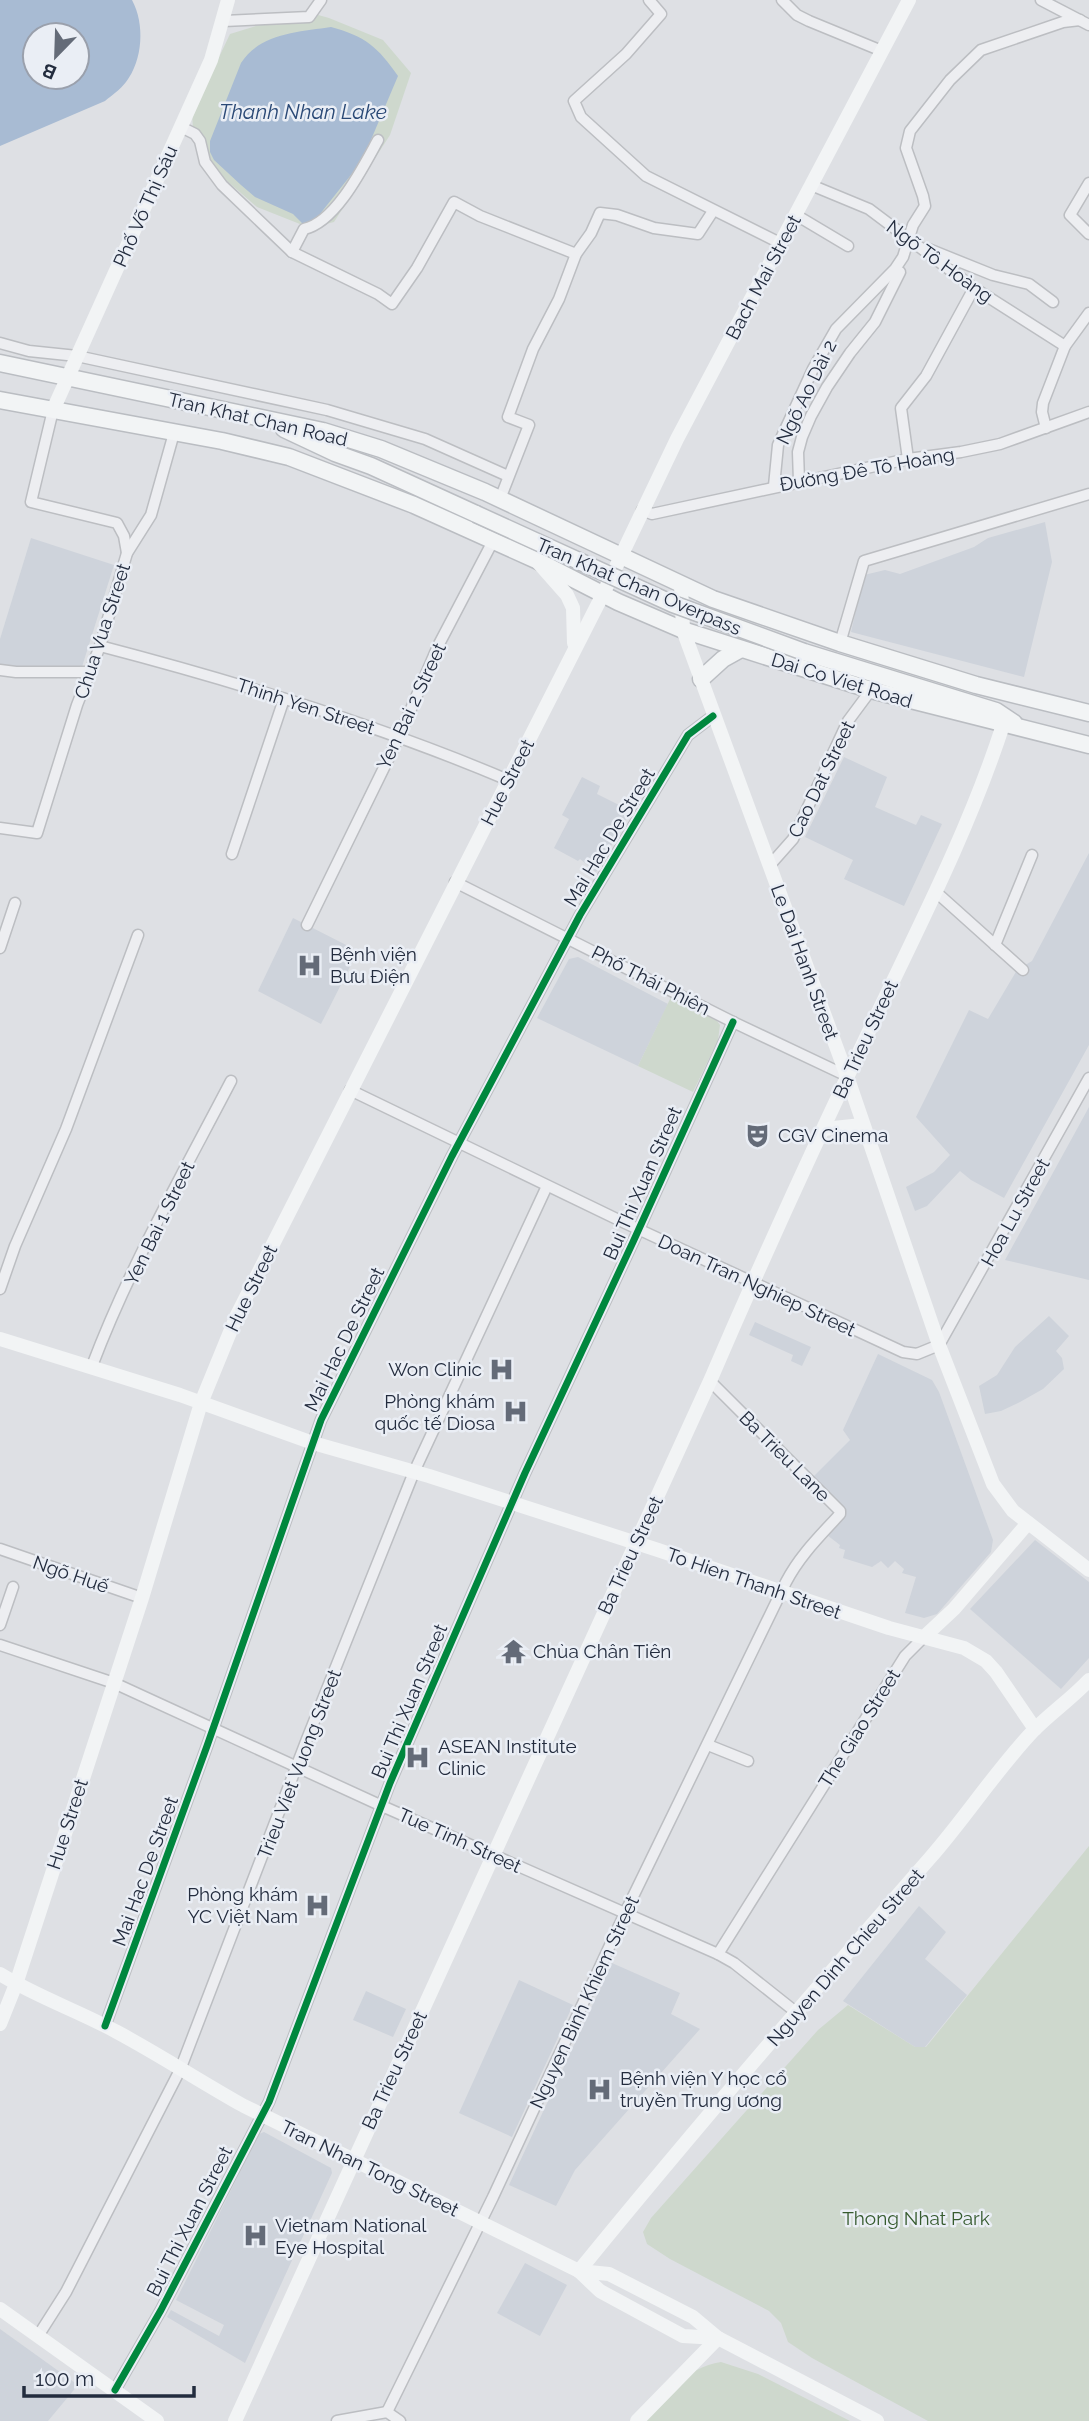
<svg xmlns="http://www.w3.org/2000/svg" width="1089" height="2421" font-family="Raleway,sans-serif">
	<rect width="100%" height="100%" fill="#dee0e4"/>
	<!-- built -->
	<g fill="#ced3db">
		<polygon points="1045,522 1052,562 1024,677 851,632 864,575 885,570 900,574 974,547 988,538"/>
		<polygon points="31,538 114,565 81,670 0,667 0,639"/>
		<polygon points="844,757 887,777 875,807 916,825 921,815 942,824 904,906 844,879 853,860 805,837"/>
		<polygon points="582,777 600,786 597,794 631,811 596,872 580,859 578,861 554,848 569,819 562,815"/>
		<polygon points="1089,853 1089,1045 1004,1198 971,1180 960,1171 927,1206 915,1211 906,1187 934,1172 950,1155 916,1117 969,1010 988,1019 1017,970 1032,961"/>
		<polygon points="293,918 358,951 321,1024 258,991"/>
		<polygon points="578,957 668,1004 638,1066 537,1018 569,959"/>
		<polygon points="1089,1107 1089,1280 1005,1260 1077,1129"/>
		<polygon points="1049,1316 1069,1336 1056,1351 1062,1358 1064,1369 1043,1389 1020,1402 1001,1411 985,1414 979,1386 997,1375 1015,1347"/>
		<polygon points="755,1322 811,1347 802,1366 791,1361 793,1355 749,1335"/>
		<polygon points="878,1354 932,1380 939,1392 993,1540 991,1552 937,1614 924,1618 905,1613 916,1577 902,1573 904,1569 895,1561 888,1568 881,1561 872,1567 843,1558 845,1550 839,1548 840,1545 827,1535 846,1513 811,1479 850,1440 843,1430"/>
		<polygon points="1035,1540 1089,1582 1089,1658 1061,1689 970,1609"/>
		<polygon points="919,1906 946,1932 925,1959 967,1995 925,2047 915,2047 843,2001"/>
		<polygon points="612,1963 680,1993 671,2014 700,2029 575,2170 556,2206 509,2185"/>
		<polygon points="519,1980 573,2005 512,2137 459,2113"/>
		<polygon points="366,1991 406,2009 393,2037 353,2020"/>
		<polygon points="264,2132 331,2168 332,2173 245,2363 167,2317 171,2310 219,2336 224,2325 176,2300 259,2134"/>
		<polygon points="525,2263 567,2285 540,2336 497,2313"/>
		<polygon points="0,2329 78,2385 48,2421 0,2421"/>
	</g>
	<!-- green -->
	<g fill="#ced8cd">
		<polygon points="304,11 329,18 383,40 411,73 390,135 334,222 310,228 257,207 211,167 194,142 192,114 230,34"/>
		<polygon points="671,997 717,1021 720,1025 718,1040 693,1092 638,1066"/>
		<polygon points="1089,1846 1089,2421 928,2421 812,2358 788,2342 781,2323 769,2311 670,2259 647,2244 643,2232 651,2218 818,2030 848,2005 915,2047 926,2047"/>
		<path d="M721,2362L758,2374L850,2421H643C666,2396 686,2367 721,2362Z"/>
	</g>
	<!-- water -->
	<g fill="#a8bbd3" fill-rule="evenodd">
		<path d="M0,0H132C145,24 143,60 126,82C120,90 112,95 105,101L0,146ZM77,35V77H35V35Z"/>
		<path d="M331,27C365,36 378,47 398,76L362,161L316,219L310,224H303L293,214L255,197L241,185L214,160L210,152V141L241,63C260,33 299,32 331,27Z"/>
	</g>
	<g fill="none" stroke-linecap="round" stroke-linejoin="round">
		<defs>
			<g id="street">
				<polyline points="649,0 661,14 626,54 574,101 581,117 646,176 782,244"/>
				<polyline points="782,0 797,15 809,21 882,51"/>
				<polyline points="1041,0 1089,25"/>
				<polyline points="224,21 309,17 321,0"/>
				<polyline points="181,127 195,134 200,141 205,162 222,185 292,252 378,294 392,304 417,268 454,202 480,216 576,254"/>
				<polyline points="1089,183 1070,215 1089,234"/>
				<polyline points="811,185 869,209 974,288 1065,346"/>
				<polyline points="796,215 848,246"/>
				<polyline points="926,248 993,275 1029,284 1053,302"/>
				<path d="M292,252L304,229C336,222 363,167 378,140"/>
				<polyline points="0,343 29,351 77,356 327,410 425,439 508,476"/>
				<polyline points="53,410 31,502 117,523 124,536 127,553"/>
				<polyline points="1046,428 1042,412 1043,403 1065,346 1089,313"/>
				<polyline points="908,459 901,408 926,376 974,288"/>
				<polyline points="799,481 798,452 802,437 811,416 827,387 850,353 875,322 900,272"/>
				<polyline points="774,486 778,445 813,369 836,329 895,269 903,257 913,225 925,206 923,196 906,148 910,131 950,80 981,50 1063,22 1080,20"/>
				<polyline points="500,499 529,425 508,417 533,349 559,299 576,254 591,233 600,213 617,215 654,228 698,234 713,211"/>
				<polyline points="642,510 652,514 908,459 961,452 1000,444 1089,412"/>
				<polyline points="840,643 864,561 1089,494"/>
				<path d="M100,646C238,682 376,724 508,780"/>
				<polyline points="0,670 16,672 90,672"/>
				<polyline points="0,828 37,833 77,705 100,646 127,553 151,515 174,433"/>
				<polyline points="232,854 284,699"/>
				<polyline points="770,865 793,839 848,721 871,690"/>
				<polyline points="455,882 733,1022 847,1076"/>
				<polyline points="936,892 1023,970"/>
				<polyline points="307,925 399,737 438,646 493,541"/>
				<polyline points="995,945 1032,855"/>
				<polyline points="0,948 15,903"/>
				<polyline points="350,1090 625,1223 903,1352 917,1354 939,1345 1089,1078"/>
				<polyline points="0,1289 15,1246 66,1129 138,935"/>
				<path d="M92,1366C129,1268 182,1175 231,1081"/>
				<polyline points="0,1549 142,1598"/>
				<polyline points="0,1625 13,1587"/>
				<polyline points="0,1645 114,1683 382,1806 718,1954 734,1963 797,2013"/>
				<polyline points="708,1745 748,1761"/>
				<polyline points="718,1954 905,1656 924,1637"/>
				<polyline points="105,2026 207,1746 321,1420 452,1156 580,915 688,735 713,716"/>
				<polyline points="38,2336 66,2292 180,2070 307,1739 414,1472 547,1186"/>
				<polyline points="115,2390 161,2310 269,2102 390,1783 525,1473 633,1242 733,1022"/>
				<path d="M387,2412L493,2197L625,1913L786,1582C800,1555 820,1536 840,1514V1511L710,1381"/>
				<polyline points="337,2421 387,2412 400,2421"/>
			</g>
			<g id="primary">
				<polyline points="0,363 323,431 381,449 485,492 713,599 840,643 976,685 1089,713"/>
				<polyline points="0,400 222,441 289,457 414,505 536,560 618,602 683,630 871,690 1089,745"/>
				<polyline points="284,429 335,453 371,466 476,514"/>
				<polyline points="804,652 996,711 1014,723"/>
				<polyline points="701,679 723,659 741,649"/>
			</g>
		</defs>
		<!-- street casing -->
		<use href="#street" stroke="#bcbec2" stroke-width="13"/>
		<!-- primary casing -->
		<use href="#primary" stroke="#babdc2" stroke-width="19"/>
		<!-- street -->
		<use href="#street" stroke="#edeef1" stroke-width="10"/>
		<!-- secondary -->
		<g stroke="#f2f4f5" stroke-width="14">
			<polyline points="53,410 211,60 228,0"/>
			<polyline points="537,561 567,595 573,608 574,643"/>
			<polyline points="681,585 683,630 847,1076 939,1345 993,1484 1013,1511 1089,1570"/>
			<polyline points="824,1129 862,1125"/>
			<polyline points="0,1339 180,1395 313,1443 429,1476 658,1550 889,1628 964,1648 986,1661 996,1672 1035,1729"/>
			<polyline points="924,1637 954,1609 1028,1523"/>
			<path d="M0,1974C37,1997 79,2011 117,2032C160,2055 201,2082 244,2106L579,2271L600,2291L683,2336L718,2338"/>
			<polyline points="0,2024 16,1984 142,1598 201,1403 237,1315 603,594 677,439 909,0"/>
			<path d="M579,2271C693,2131 811,1994 930,1858C966,1817 996,1770 1034,1730C1051,1713 1072,1698 1089,1680"/>
			<polyline points="579,2271 609,2274 693,2317 718,2338 877,2421"/>
			<polyline points="0,2309 157,2421"/>
			<path d="M235,2421L710,1381C761,1262 815,1144 871,1027C918,928 969,830 1003,725"/>
			<polyline points="637,2421 718,2338"/>
		</g>
		<!-- primary -->
		<use href="#primary" stroke="#f2f4f5" stroke-width="16"/>
		<defs>
			<polyline id="primary-bridge" points="476,514 673,604 804,652"/>
		</defs>
		<!-- primary-bridge casing -->
		<use href="#primary-bridge" stroke="#babdc2" stroke-width="19" stroke-linecap="butt"/>
		<!-- primary-bridge -->
		<use href="#primary-bridge" stroke="#f2f4f5" stroke-width="16"/>
		<defs>
			<g id="cycleway">
				<polyline points="105,2026 207,1746 321,1420 452,1156 580,915 688,735 713,716"/>
				<polyline points="115,2390 161,2310 269,2102 390,1783 525,1473 633,1242 733,1022"/>
			</g>
		</defs>
		<!-- cycleway casing -->
		<use href="#cycleway" stroke="#eaeef5" stroke-width="11"/>
		<!-- cycleway -->
		<use href="#cycleway" stroke="#00873e" stroke-width="7"/>
	</g>
	<!-- icons -->
	<defs>
		<symbol id="hospital-bare" viewBox="-9 -9 18 18"><path d="M-5-5h3v3.5h4V-5h3V5h-3V1.5h-4V5h-3Z" fill="#646b78" stroke="#eaeef5" stroke-width="2.5" paint-order="stroke"/></symbol>
		<symbol id="theatre-bare" viewBox="-9 -9 18 18"><path d="M-5-5.5Q0-4 5-5.5V0Q5 5 0 6Q-5 5-5 0ZM-3.3-2.5H-1v1.5H-3.3ZM1-2.5H3.3v1.5H1ZM-2.8 1Q0 5.5 2.8 1Z" fill="#646b78" stroke="#eaeef5" stroke-width="2.5" paint-order="stroke"/></symbol>
		<symbol id="temple-bare" viewBox="-9 -9 18 18"><path d="M0-6L5-2H3V0L6.5 2.5H4V6H1.5V3h-3V6H-4V2.5H-6.5L-3 0V-2H-5Z" fill="#646b78" stroke="#eaeef5" stroke-width="2.5" paint-order="stroke"/></symbol>
	</defs>
	<g fill-rule="evenodd">
		<use href="#hospital-bare" x="292" y="948" width="35" height="35"/>
		<use href="#theatre-bare" x="740" y="1118" width="35" height="35"/>
		<use href="#hospital-bare" x="484" y="1352" width="35" height="35"/>
		<use href="#hospital-bare" x="498" y="1394" width="35" height="35"/>
		<use href="#temple-bare" x="496" y="1634" width="35" height="35"/>
		<use href="#hospital-bare" x="400" y="1740" width="35" height="35"/>
		<use href="#hospital-bare" x="300" y="1888" width="35" height="35"/>
		<use href="#hospital-bare" x="582" y="2072" width="35" height="35"/>
		<use href="#hospital-bare" x="238" y="2218" width="35" height="35"/>
	</g>
	<g text-anchor="middle" dominant-baseline="central" stroke-width="5" stroke-linejoin="round" paint-order="stroke">
		<!-- street labels -->
		<g font-size="19" fill="#232c3e" stroke="#eaeef5">
			<text transform="translate(145 206) rotate(-66)">Phố Võ Thị Sáu</text>
			<text transform="translate(940 261) rotate(36)">Ngõ Tô Hoàng</text>
			<text transform="translate(763 277) rotate(-62)">Bach Mai Street</text>
			<text transform="translate(806 392) rotate(-64)">Ngõ Ao Dài 2</text>
			<text transform="translate(258 419) rotate(13)">Tran Khat Chan Road</text>
			<text transform="translate(867 469) rotate(-10)">Đường Đê Tô Hoàng</text>
			<text transform="translate(639 586) rotate(23)">Tran Khat Chan Overpass</text>
			<text transform="translate(102 631) rotate(-72)">Chua Vua Street</text>
			<text transform="translate(842 680) rotate(17)">Dai Co Viet Road</text>
			<text transform="translate(306 706) rotate(18)">Thinh Yen Street</text>
			<text transform="translate(411 706) rotate(-65)">Yen Bai 2 Street</text>
			<text transform="translate(821 779) rotate(-64)">Cao Dat Street</text>
			<text transform="translate(507 782) rotate(-63)">Hue Street</text>
			<text transform="translate(609 837) rotate(-59)">Mai Hac De Street</text>
			<text transform="translate(805 962) rotate(70)">Le Dai Hanh Street</text>
			<text transform="translate(651 980) rotate(27)">Phố Thái Phiên</text>
			<text transform="translate(865 1039) rotate(-65)">Ba Trieu Street</text>
			<text transform="translate(642 1183) rotate(-66)">Bui Thi Xuan Street</text>
			<text transform="translate(1015 1212) rotate(-61)">Hoa Lu Street</text>
			<text transform="translate(159 1223) rotate(-64)">Yen Bai 1 Street</text>
			<text transform="translate(757 1285) rotate(25)">Doan Tran Nghiep Street</text>
			<text transform="translate(251 1288) rotate(-64)">Hue Street</text>
			<text transform="translate(344 1339) rotate(-64)">Mai Hac De Street</text>
			<text transform="translate(785 1456) rotate(45)">Ba Trieu Lane</text>
			<text transform="translate(630 1555) rotate(-65)">Ba Trieu Street</text>
			<text transform="translate(71 1574) rotate(19)">Ngõ Huế</text>
			<text transform="translate(754 1583) rotate(19)">To Hien Thanh Street</text>
			<text transform="translate(409 1701) rotate(-67)">Bui Thi Xuan Street</text>
			<text transform="translate(859 1728) rotate(-58)">The Giao Street</text>
			<text transform="translate(299 1764) rotate(-69)">Trieu Viet Vuong Street</text>
			<text transform="translate(67 1824) rotate(-72)">Hue Street</text>
			<text transform="translate(460 1840) rotate(24)">Tue Tinh Street</text>
			<text transform="translate(145 1871) rotate(-70)">Mai Hac De Street</text>
			<text transform="translate(845 1957) rotate(-49)">Nguyen Dinh Chieu Street</text>
			<text transform="translate(584 2002) rotate(-65)">Nguyen Binh Khiem Street</text>
			<text transform="translate(394 2070) rotate(-65)">Ba Trieu Street</text>
			<text transform="translate(370 2168) rotate(26)">Tran Nhan Tong Street</text>
			<text transform="translate(189 2221) rotate(-63)">Bui Thi Xuan Street</text>
		</g>
		<!-- poi labels -->
		<g font-size="19" fill="#232c3e" stroke="#eaeef5" text-anchor="start">
			<text x="330" y="954">Bệnh viện<tspan x="330" dy="22">Bưu Điện</tspan></text>
			<text x="778" y="1135">CGV Cinema</text>
			<text x="482" y="1369" text-anchor="end">Won Clinic</text>
			<text x="495" y="1401" text-anchor="end">Phòng khám<tspan x="495" dy="22">quốc tế Diosa</tspan></text>
			<text x="533" y="1651">Chùa Chân Tiên</text>
			<text x="438" y="1746">ASEAN Institute<tspan x="438" dy="22">Clinic</tspan></text>
			<text x="298" y="1894" text-anchor="end">Phòng khám<tspan x="298" dy="22">YC Việt Nam</tspan></text>
			<text x="620" y="2078">Bệnh viện Y học cổ<tspan x="620" dy="22">truyền Trung ương</tspan></text>
			<text x="275" y="2225">Vietnam National<tspan x="275" dy="22">Eye Hospital</tspan></text>
		</g>
		<!-- park labels -->
		<g font-size="19" fill="#365b2f" stroke="#eaeef5">
			<text x="916" y="2218">Thong Nhat Park</text>
		</g>
		<!-- water labels -->
		<g font-size="21" font-style="italic" fill="#2a4976" stroke="#eaeef5">
			<text x="303" y="111">Thanh Nhan Lake</text>
		</g>
	</g>
	<!-- north arrow -->
	<g transform="translate(56 56) rotate(203)"><circle r="33" fill="#eaeef5" stroke="#9aa0ac" stroke-width="2"/>
	<path d="M0-5L12 26L0 18L-12 26Z" fill="#646b78"/>
	<text y="-10" font-size="19" font-weight="bold" text-anchor="middle" fill="#232c3e">B</text>
	</g>
	<!-- scale -->
	<path d="M24 2386v10h170v-10" fill="none" stroke="#232c3e" stroke-width="3.5"/>
	<text x="35" y="2386" font-size="21" fill="#232c3e" stroke="#eaeef5" stroke-width="5" paint-order="stroke">100 m</text>
</svg>
